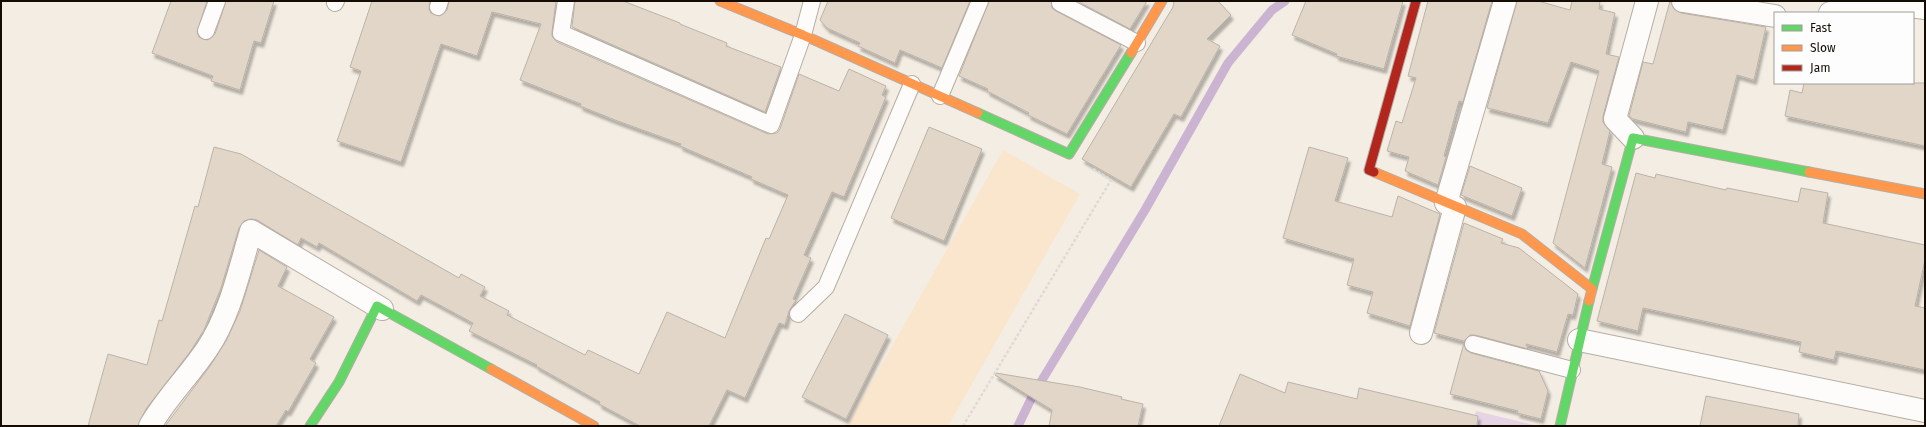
<svg xmlns="http://www.w3.org/2000/svg" width="1926" height="427" font-family="'Fira Sans',sans-serif">
	<defs>
		<filter id="shadow"><feDropShadow dx="2.5" dy="4.5" stdDeviation="1" flood-color="#0004"/></filter>
	</defs>
	<rect width="100%" height="100%" fill="#f4ede3"/>
	<!-- built -->
	<polygon fill="#f9e6cd" points="1003,150 1080,194 948,426 847,426"/>
	<!-- green -->
	<polygon fill="#e6d4e5" points="1476,411 1538,426 1472,426"/>
	<g fill="none" stroke-linecap="round" stroke-linejoin="round">
		<!-- stream -->
		<polyline stroke="#cbb4d2" stroke-width="9" points="1018,426 1033,395 1145,210 1228,63 1272,10 1285,1"/>
	</g>
	<!-- building -->
	<g fill="#e1d6c8" stroke="#bbb3a9" filter="url(#shadow)">
		<polygon points="171,1 207,1 197,32 199,37 207,40 215,34 226,1 274,1 261,43 254,41 240,90 211,81 213,76 152,53"/>
		<polygon points="372,1 430,1 429,9 431,13 440,16 447,10 449,1 556,1 552,32 552,36 557,42 768,134 777,133 780,129 799,74 839,91 849,69 886,86 882,95 886,97 844,197 832,192 804,255 811,258 793,299 796,300 789,311 785,325 779,323 745,398 727,390 709,426 640,426 599,404 600,402 536,366 537,365 469,331 473,323 421,295 417,301 319,243 317,247 301,238 298,245 257,220 251,219 244,221 239,228 221,288 204,330 190,352 146,409 138,426 88,426 108,354 147,365 159,320 162,321 195,206 198,207 214,147 241,154 459,278 461,274 485,287 480,296 509,311 507,315 585,355 588,350 639,374 667,312 725,338 766,238 769,239 788,195 751,179 752,177 680,146 681,144 615,120 580,106 581,104 520,80 541,24 492,12 477,56 441,44 401,162 337,141 361,71 350,67"/>
		<polygon points="575,1 623,1 680,23 680,24 727,43 726,46 781,67 765,112 572,27"/>
		<polygon points="828,1 970,1 942,68 900,50 895,63 858,46 860,43 827,28 820,20"/>
		<polygon points="989,1 1051,1 1052,8 1056,11 1121,45 1067,134 1028,115 1029,113 987,91 988,89 959,76"/>
		<polygon points="1077,1 1147,1 1130,29"/>
		<polygon points="1174,1 1218,1 1231,15 1207,39 1220,46 1181,117 1174,114 1131,187 1082,159 1173,7"/>
		<polygon points="1306,1 1403,1 1384,69 1336,56 1337,54 1292,35"/>
		<polygon points="1428,1 1492,1 1463,102 1459,101 1444,156 1446,157 1438,185 1405,171 1409,157 1387,151 1396,121 1402,123 1416,78 1408,76"/>
		<polygon points="1517,1 1538,1 1570,10 1572,1 1600,1 1599,9 1615,13 1606,54 1619,57 1603,116 1603,122 1610,131 1602,164 1612,167 1585,268 1553,243 1599,71 1571,62 1548,123 1487,108"/>
		<polygon points="1670,1 1675,10 1681,13 1766,27 1754,80 1737,75 1723,130 1688,122 1686,132 1633,119 1629,116 1643,62 1653,64"/>
		<polygon points="1804,83 1925,83 1925,146 1785,116 1790,90 1802,93"/>
		<polygon points="929,127 982,149 944,241 891,218"/>
		<polygon points="1309,147 1348,158 1335,201 1392,217 1398,196 1440,214 1410,326 1367,313 1373,292 1347,285 1354,259 1283,238"/>
		<polygon points="1470,166 1522,188 1512,216 1461,195"/>
		<polygon points="1636,173 1655,178 1656,174 1726,190 1727,188 1798,202 1801,188 1828,193 1823,223 1925,245 1925,260 1915,306 1925,308 1925,370 1836,351 1834,360 1799,352 1801,342 1643,308 1638,331 1597,321"/>
		<polygon points="1464,223 1503,239 1501,243 1519,248 1578,294 1573,315 1568,314 1557,352 1526,344 1528,349 1475,335 1470,335 1464,341 1434,333"/>
		<polygon points="259,250 287,267 278,286 334,317 310,359 316,363 288,412 286,410 276,426 165,426 210,366 226,341 240,311"/>
		<polygon points="845,314 888,335 846,419 802,397"/>
		<polygon points="1464,343 1466,350 1471,353 1539,371 1548,391 1541,419 1517,413 1518,411 1450,394"/>
		<polygon points="996,373 1080,387 1122,397 1121,399 1143,404 1138,426 1049,426 1052,410 995,375"/>
		<polygon points="1240,374 1285,393 1288,382 1357,399 1359,388 1478,416 1477,426 1219,426"/>
		<polygon points="1706,396 1799,414 1798,426 1700,426"/>
	</g>
	<g fill="none" stroke-linecap="round" stroke-linejoin="round">
		<defs>
			<g id="lane">
				<polyline points="566,1 561,33 771,125 803,35 812,1"/>
				<polyline points="335,3 336,1"/>
				<polyline points="1060,3 1137,43"/>
				<polyline points="438,7 440,1"/>
				<polyline points="206,31 217,1"/>
				<polyline points="940,96 980,1"/>
				<polyline points="798,314 826,287 912,84"/>
				<polyline points="1473,344 1572,370"/>
			</g>
			<g id="street">
				<polyline points="1683,1 1775,16"/>
				<polyline points="1830,13 1885,3 1925,8"/>
				<polyline points="1633,138 1615,119 1647,1"/>
				<polyline points="1446,203 1505,1"/>
				<polyline points="1421,333 1455,207"/>
				<polyline points="1579,340 1925,411"/>
				<path d="M150,426C166,398 189,376 207,349C230,315 239,271 251,231L382,309"/>
			</g>
			<g id="fast">
				<polyline points="978,113 1069,154 1131,53"/>
				<polyline points="1592,289 1633,138 1809,172"/>
				<polyline points="310,426 339,382 377,306 491,369"/>
				<polyline points="1560,426 1589,301"/>
			</g>
			<g id="slow">
				<polyline points="720,1 803,35 978,113"/>
				<polyline points="1131,53 1162,1"/>
				<polyline points="1374,172 1522,234 1592,289 1589,301"/>
				<polyline points="1809,172 1925,194"/>
				<polyline points="491,369 594,426"/>
			</g>
			<polyline id="jam" points="1374,172 1369,170 1416,1"/>
		</defs>
		<!-- lane casing -->
		<use href="#lane" stroke="#b6aea4" stroke-width="18"/>
		<!-- street casing -->
		<use href="#street" stroke="#b6aea4" stroke-width="24"/>
		<!-- fast casing -->
		<use href="#fast" stroke="#b6aea4" stroke-width="11"/>
		<!-- slow casing -->
		<use href="#slow" stroke="#b6aea4" stroke-width="11"/>
		<!-- jam casing -->
		<use href="#jam" stroke="#b6aea4" stroke-width="11"/>
		<!-- path -->
		<polyline stroke="#dddbd8" stroke-width="2.5" stroke-dasharray="3 2" stroke-linecap="butt" points="963,426 1111,180 1092,168"/>
		<!-- lane -->
		<use href="#lane" stroke="#fdfcfb" stroke-width="16"/>
		<!-- street -->
		<use href="#street" stroke="#fdfcfb" stroke-width="22"/>
		<!-- fast -->
		<use href="#fast" stroke="#63d668" stroke-width="9"/>
		<!-- slow -->
		<use href="#slow" stroke="#ff974d" stroke-width="9"/>
		<!-- jam -->
		<use href="#jam" stroke="#b3261e" stroke-width="9"/>
	</g>
	<!-- border -->
	<rect width="1926" height="427" fill="none" stroke="#140c03" stroke-width="4"/>
	<!-- legend -->
	<rect x="1774" y="12" width="140" height="72" fill="#fdfdfd" stroke="#a09d99"/>
	<rect x="1782" y="25" width="20" height="6" fill="#63d668" stroke="#a09d99"/>
	<text x="1810" y="32" font-size="12" fill="#140c03">Fast</text>
	<rect x="1782" y="45" width="20" height="6" fill="#ff974d" stroke="#a09d99"/>
	<text x="1810" y="52" font-size="12" fill="#140c03">Slow</text>
	<rect x="1782" y="65" width="20" height="6" fill="#b3261e" stroke="#a09d99"/>
	<text x="1810" y="72" font-size="12" fill="#140c03">Jam</text>
</svg>
